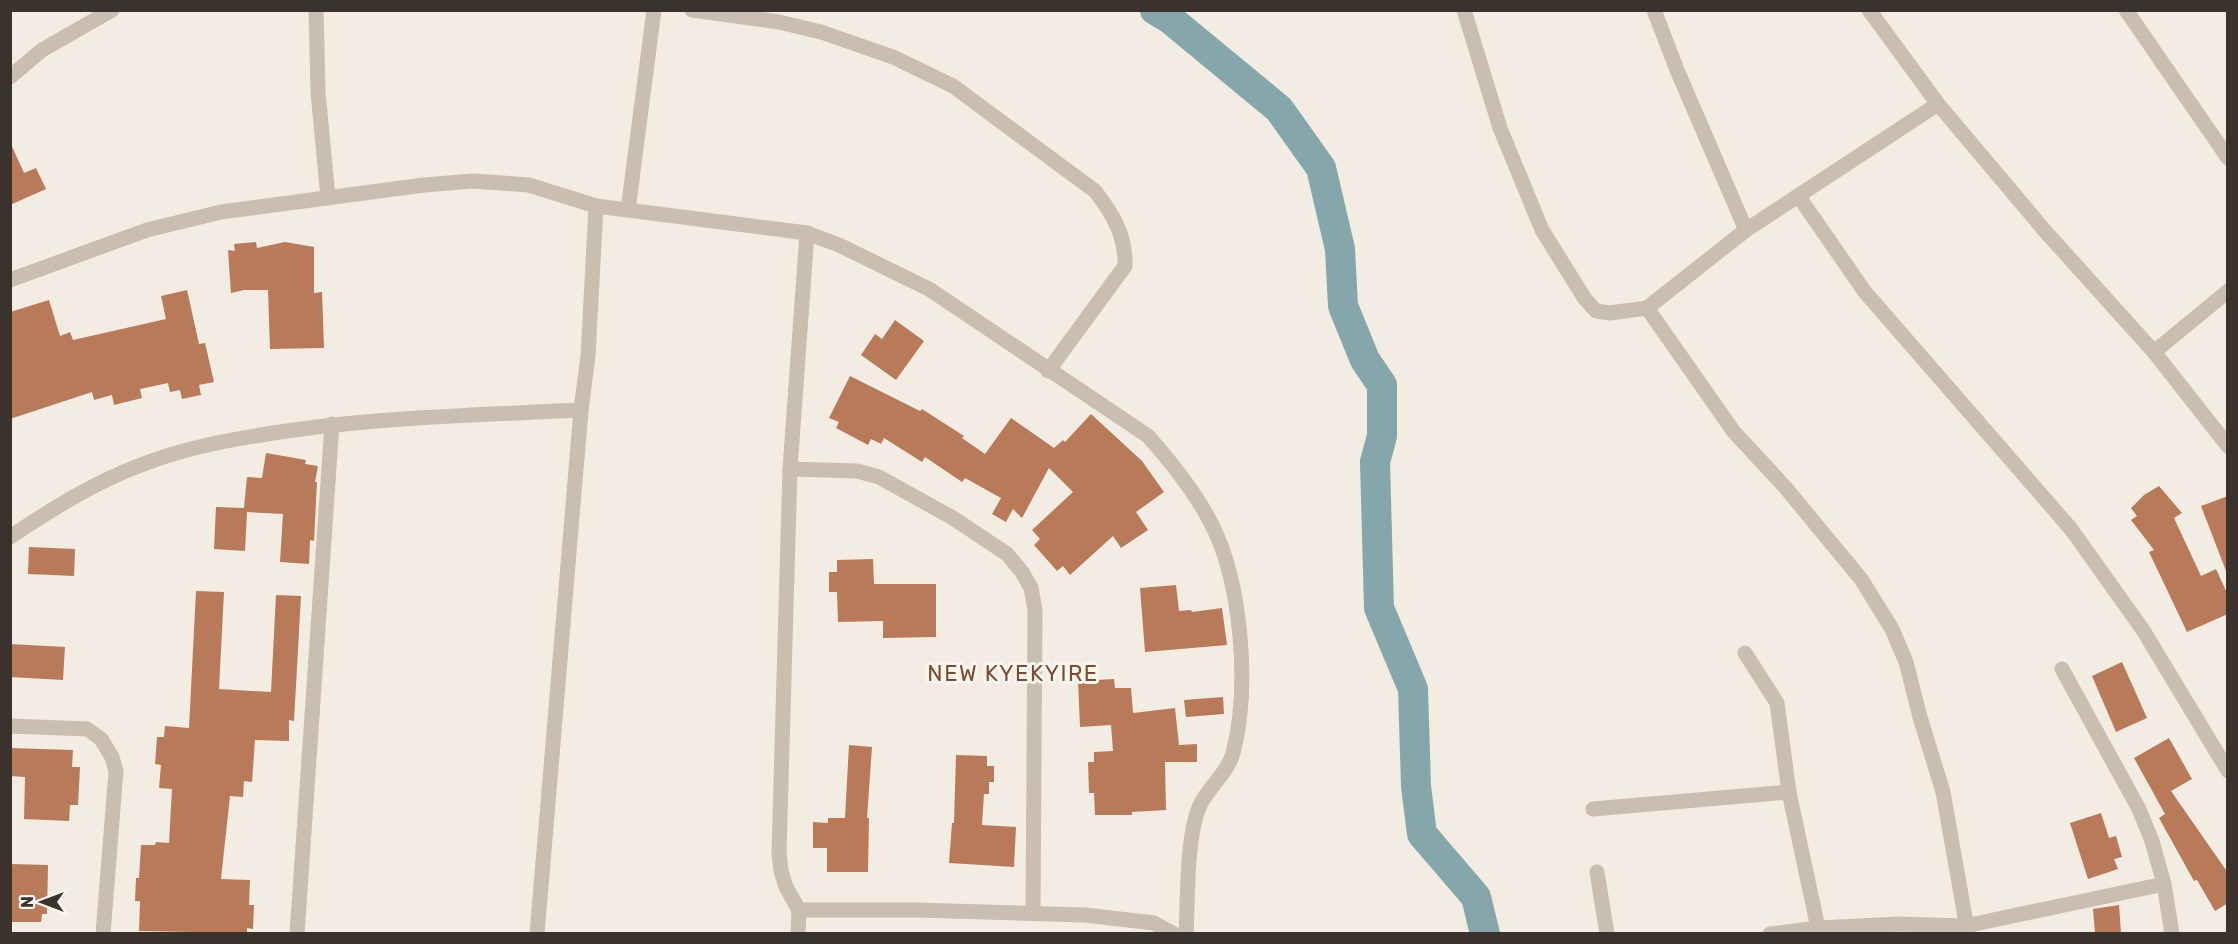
<svg xmlns="http://www.w3.org/2000/svg" width="2238" height="944" font-family="Rubik,sans-serif">
	<rect width="100%" height="100%" fill="#f2ece3"/>
	<g fill="none" stroke-linecap="round" stroke-linejoin="round">
		<!-- river -->
		<polyline stroke="#85a7ac" stroke-width="30" points="1155,10 1170,19 1279,109 1321,168 1340,249 1343,306 1365,360 1382,385 1382,436 1375,462 1379,608 1413,689 1416,786 1422,834 1476,897 1485,934"/>
	</g>
	<!-- building -->
	<g fill="#b97a5a">
		<polygon points="10,142 24,173 36,168 46,189 10,205"/>
		<polygon points="256,242 257,248 285,242 314,247 314,293 322,292 324,348 270,349 268,290 244,290 231,293 228,250 235,251 234,244"/>
		<polygon points="187,290 199,344 205,343 214,382 199,385 201,395 182,399 180,390 170,392 168,383 140,389 142,398 114,405 112,395 94,400 92,392 10,419 10,312 49,300 60,336 70,332 73,340 166,319 161,296"/>
		<polygon points="895,320 924,341 896,380 861,355 875,334 882,339"/>
		<polygon points="850,376 920,411 922,409 964,436 962,438 985,454 1011,418 1054,448 1063,440 1065,442 1091,414 1142,461 1164,492 1136,512 1148,530 1121,548 1113,536 1070,575 1063,566 1057,571 1034,545 1040,539 1032,530 1073,492 1049,468 1022,518 1013,509 1006,522 992,514 1001,498 965,478 962,482 925,457 922,462 884,438 881,444 871,439 868,445 836,428 839,422 829,418"/>
		<polygon points="266,453 306,460 305,464 318,466 315,482 317,482 314,541 310,540 309,564 280,562 283,514 247,512 245,551 214,549 216,507 244,508 247,477 262,478"/>
		<polygon points="2159,486 2182,513 2174,518 2201,576 2216,569 2228,595 2228,614 2187,632 2149,552 2154,550 2131,520 2137,516 2131,508 2144,495"/>
		<polygon points="2228,496 2228,571 2226,571 2201,506"/>
		<polygon points="29,547 75,549 74,576 28,574"/>
		<polygon points="873,559 874,584 936,584 936,637 883,638 883,621 838,622 837,592 829,592 829,572 837,572 837,560"/>
		<polygon points="1176,585 1179,611 1191,610 1192,612 1222,608 1227,645 1145,652 1140,588"/>
		<polygon points="196,591 224,592 219,689 271,692 276,595 301,596 294,721 289,720 289,741 255,740 252,782 244,781 243,797 230,796 221,879 250,880 249,905 254,905 253,929 247,928 247,933 139,931 140,901 135,901 136,878 139,878 141,845 155,845 156,842 169,843 172,789 159,788 161,765 155,764 157,737 164,737 165,726 189,728"/>
		<polygon points="10,644 65,647 63,680 10,677"/>
		<polygon points="2122,662 2147,718 2116,732 2092,676"/>
		<polygon points="1114,679 1115,688 1131,688 1133,713 1175,708 1179,745 1197,744 1197,762 1165,762 1166,810 1132,812 1132,815 1095,815 1094,793 1089,793 1088,762 1094,762 1094,752 1113,751 1111,725 1080,727 1078,681"/>
		<polygon points="1223,697 1224,714 1186,717 1184,700"/>
		<polygon points="2169,738 2192,779 2171,791 2228,873 2228,903 2215,911 2197,880 2194,881 2159,818 2165,814 2134,758"/>
		<polygon points="849,745 872,747 867,818 869,818 868,872 827,872 827,848 813,848 813,822 828,823 828,818 845,818"/>
		<polygon points="10,748 73,750 72,767 80,767 78,805 70,805 69,821 24,819 25,777 10,776"/>
		<polygon points="956,755 987,756 987,766 994,766 994,782 989,782 989,794 984,794 982,825 1016,827 1014,867 949,863 952,823 954,823"/>
		<polygon points="2101,813 2109,838 2116,836 2122,857 2114,859 2118,869 2088,879 2070,823"/>
		<polygon points="10,864 48,865 47,914 42,914 41,922 10,922"/>
		<polygon points="2119,905 2121,933 2095,933 2093,909"/>
	</g>
	<g fill="none" stroke-linecap="round" stroke-linejoin="round">
		<!-- street -->
		<g stroke="#c9beb0" stroke-width="15">
			<polyline points="316,10 318,92 328,198"/>
			<path d="M692,10L779,22L821,32L893,57L953,86L1095,191C1113,214 1126,236 1125,266L1048,371"/>
			<polyline points="1464,10 1500,128 1542,230 1585,299 1596,311 1610,313 1647,308 1746,230 1938,104"/>
			<polyline points="1654,10 1677,70 1746,230"/>
			<polyline points="1869,10 1938,104 2045,231 2154,352 2228,446"/>
			<polyline points="2126,10 2228,158"/>
			<polyline points="10,77 42,50 112,10"/>
			<polyline points="1799,197 1865,292 2071,529 2143,630 2228,771"/>
			<path d="M596,206L807,233L839,245L929,289L1148,436C1172,463 1193,489 1210,521C1242,581 1250,688 1233,753C1228,772 1210,786 1201,803C1186,833 1188,899 1186,934"/>
			<polyline points="628,210 654,10"/>
			<polyline points="10,280 147,230 221,212 424,185 473,181 529,185 596,206 588,356 581,410 537,934"/>
			<polyline points="1647,308 1734,432 1785,487 1861,579 1892,629 1906,662 1920,717 1943,792 1968,934"/>
			<polyline points="2154,352 2228,291"/>
			<polyline points="790,469 857,471 879,477 953,518 1007,554 1022,572 1031,588 1035,610 1033,913"/>
			<path d="M10,537C52,509 95,482 141,465C184,448 228,440 273,433C375,417 478,415 581,410"/>
			<polyline points="1745,653 1777,703 1789,792 1818,928"/>
			<polyline points="2062,669 2139,809 2152,841 2164,884 2172,934"/>
			<polyline points="10,726 87,729 101,739 112,757 116,771 103,934"/>
			<polyline points="1593,809 1789,792"/>
			<polyline points="1597,872 1607,934"/>
			<polyline points="799,910 917,910 1085,915 1154,923 1174,934"/>
			<polyline points="297,934 332,424"/>
			<polyline points="798,934 799,910 786,887 781,871 779,852 790,469 807,233"/>
			<polyline points="1770,934 1818,928 1899,924 1965,926 2164,884"/>
		</g>
	</g>
	<g text-anchor="middle" dominant-baseline="central" stroke-width="6" stroke-linejoin="round" paint-order="stroke">
		<!-- quarter labels -->
		<g font-size="22" letter-spacing="1.5" fill="#804a2e" stroke="#f9f6ef">
			<text x="1013" y="673">NEW KYEKYIRE</text>
		</g>
	</g>
	<!-- border -->
	<rect width="2238" height="944" fill="none" stroke="#39322d" stroke-width="24"/>
	<!-- north arrow -->
	<g transform="translate(42 902) rotate(270)" stroke="#f9f6ef" stroke-width="4.5" paint-order="stroke">
	<path d="M0-4.5L10 22L0 15L-10 22Z" fill="#39322d"/>
	<text y="-9" font-size="16" font-weight="bold" text-anchor="middle" fill="#39322d">N</text>
	</g>
</svg>
